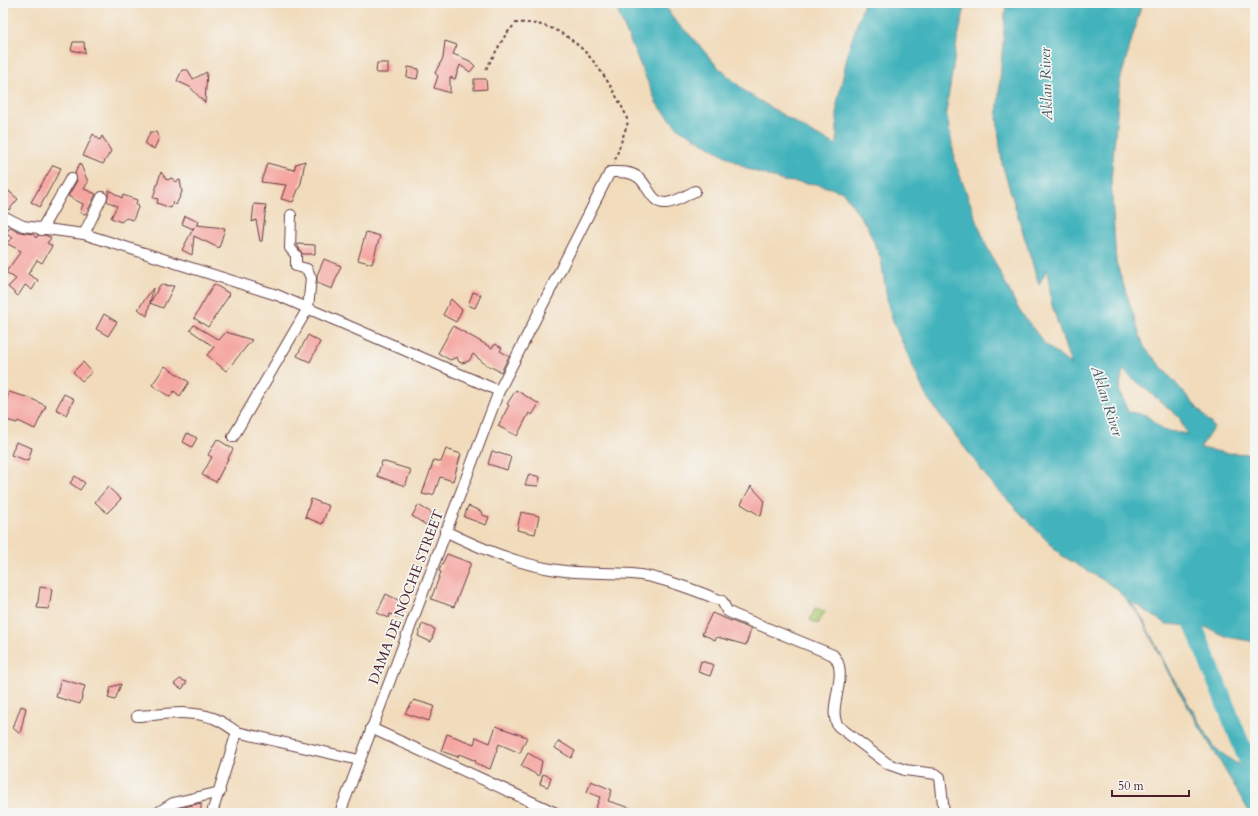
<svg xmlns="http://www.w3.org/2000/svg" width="1258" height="816" font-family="Cardo,serif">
	<rect width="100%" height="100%" fill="#f6f6f2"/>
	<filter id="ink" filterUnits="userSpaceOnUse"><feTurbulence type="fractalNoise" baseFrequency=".025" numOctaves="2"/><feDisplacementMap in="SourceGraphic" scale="8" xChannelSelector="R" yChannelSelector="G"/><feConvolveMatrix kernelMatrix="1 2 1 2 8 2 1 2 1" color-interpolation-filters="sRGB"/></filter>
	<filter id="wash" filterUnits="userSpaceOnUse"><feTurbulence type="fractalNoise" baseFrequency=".012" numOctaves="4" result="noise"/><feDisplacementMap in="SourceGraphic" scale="16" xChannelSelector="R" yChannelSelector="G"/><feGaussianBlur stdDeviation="0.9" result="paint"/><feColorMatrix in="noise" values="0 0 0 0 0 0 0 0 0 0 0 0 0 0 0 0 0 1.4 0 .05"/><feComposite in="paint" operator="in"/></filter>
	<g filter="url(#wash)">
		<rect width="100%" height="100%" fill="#f1dbbb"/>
		<!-- green -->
		<polygon fill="#a6c56c" stroke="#78724c" points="815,608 825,611 818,624 810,620"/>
		<!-- water -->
		<path fill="#43b3bc" stroke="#466974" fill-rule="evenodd" d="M614,3H664L675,21L691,36L717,66L747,93L814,134L837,145V104L849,48L864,3H966L957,41L946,112L956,165L986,245L1019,310L1045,344L1071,365L1052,305L1047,269L1039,285L1002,164L997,119L1006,3H1142L1120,81L1111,180L1116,262L1144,347L1214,427L1200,448L1226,453L1255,454V642L1228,637L1205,627L1166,624L1130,601L1141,616L1170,673L1215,748L1231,760L1255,774V813H1250L1170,676L1140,616L1116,588L1061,555L992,484L926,396L894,324L888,305L881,259L867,226L843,192L817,184L783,181L748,169L678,128L657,104ZM1123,370L1179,417L1187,434L1163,430L1146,415L1128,412L1119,390Z"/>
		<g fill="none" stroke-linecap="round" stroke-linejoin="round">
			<!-- river -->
			<polyline stroke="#43b3bc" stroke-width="18" points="1185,604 1255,779"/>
		</g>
		<g id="blocks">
			<!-- building -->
			<g fill="#f5a5a0">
				<polygon points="445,41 457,45 453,54 470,61 475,66 470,72 460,65 455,79 450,77 450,93 434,88 438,76 435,73 443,58"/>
				<polygon points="73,42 84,42 85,53 71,50"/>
				<polygon points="377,63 388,63 388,73 376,73"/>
				<polygon points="408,67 419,69 417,79 407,77"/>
				<polygon points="182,70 188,70 193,79 207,72 205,103 190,87 177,81"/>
				<polygon points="474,79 486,79 487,89 474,90"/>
				<polygon points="150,132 156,132 159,138 154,149 145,144"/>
				<polygon points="93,134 100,140 102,136 111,151 103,164 83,156"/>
				<polygon points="305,161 301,183 293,202 281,199 286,185 261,182 267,163 294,170 296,164"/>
				<polygon points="80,163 88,182 84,189 96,194 86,214 80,213 83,204 68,196 77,181 75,173"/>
				<polygon points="53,165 61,168 40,207 31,202"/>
				<polygon points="161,172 167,180 172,178 175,182 180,180 182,192 176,205 173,202 171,208 157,203 158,199 153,198"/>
				<polygon points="3,186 18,199 9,210 3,204"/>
				<polygon points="109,190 122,198 123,195 137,200 136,205 139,205 133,220 126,218 121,222 111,218 117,206 107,201"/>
				<polygon points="254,204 266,205 262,241 260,241 256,220 252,222"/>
				<polygon points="185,216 199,222 196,225 225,228 219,248 194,236 192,255 182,250 194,227 193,229 182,224"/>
				<polygon points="10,227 20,232 33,234 36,238 38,235 45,235 51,238 47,243 52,246 42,263 37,260 28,274 38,280 32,290 25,285 18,296 8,287 16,279 6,272 21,251 6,243 13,238 6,234"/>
				<polygon points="366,232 380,236 372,264 358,260"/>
				<polygon points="297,244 315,245 315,254 302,254"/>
				<polygon points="324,259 341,266 332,289 317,283 317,275"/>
				<polygon points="214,284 230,294 208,327 194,318"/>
				<polygon points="160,285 174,286 163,308 150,303"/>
				<polygon points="153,288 150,303 147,316 138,309"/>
				<polygon points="473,292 481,295 475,308 468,305"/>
				<polygon points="451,299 462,310 456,322 443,315"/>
				<polygon points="104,314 117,322 108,336 96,329"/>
				<polygon points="194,325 219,340 226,332 252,340 226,371 207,355 214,347 190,330"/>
				<polygon points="453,326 492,348 495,344 502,348 500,351 509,356 501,372 485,364 473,354 469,361 462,363 459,362 457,357 450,360 438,353"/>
				<polygon points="308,335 320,342 310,362 297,356"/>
				<polygon points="83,362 92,372 82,381 73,372"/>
				<polygon points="165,366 189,382 180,396 174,391 170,397 152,385"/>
				<polygon points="516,390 539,404 532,415 529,413 517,436 498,426 509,405 507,404"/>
				<polygon points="9,392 30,398 46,406 35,429 18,421 17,423 3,419 3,409"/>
				<polygon points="64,394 74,399 66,415 56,409"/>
				<polygon points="187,433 197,438 192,447 183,442"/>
				<polygon points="217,439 233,449 216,482 202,475 212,457 208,455"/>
				<polygon points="16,442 32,448 28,461 11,455"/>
				<polygon points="446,449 461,454 453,481 440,477 434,494 427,495 422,494 434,460 441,462"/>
				<polygon points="492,451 511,457 507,470 488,464"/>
				<polygon points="382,461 411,470 405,486 377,476"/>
				<polygon points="529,474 540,477 538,486 525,485"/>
				<polygon points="75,476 85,483 80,490 70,483"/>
				<polygon points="751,486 764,500 761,516 741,504"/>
				<polygon points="108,487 121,499 107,513 95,502"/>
				<polygon points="311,499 329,506 322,524 305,517"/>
				<polygon points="418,505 432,513 426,525 412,516"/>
				<polygon points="468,506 481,511 482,515 489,517 486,525 464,517"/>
				<polygon points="521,512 539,516 535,534 517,530"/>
				<polygon points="447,554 471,563 454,607 431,599 441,572 439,571"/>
				<polygon points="40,587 52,589 49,609 37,608"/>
				<polygon points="386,594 406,604 400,618 390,614 389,618 377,613"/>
				<polygon points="712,613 751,629 746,645 717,637 715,640 702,634"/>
				<polygon points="422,624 435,629 431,642 418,636"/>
				<polygon points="701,661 714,665 710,676 698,672"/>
				<polygon points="61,679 85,686 80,704 56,697"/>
				<polygon points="180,679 187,682 182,689 174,684"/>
				<polygon points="121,684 115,700 108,698 111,687"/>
				<polygon points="414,700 434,706 429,721 405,713"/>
				<polygon points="21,706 26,708 20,734 13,728"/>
				<polygon points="496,726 527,737 520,753 499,744 490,769 475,763 476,761 459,754 458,757 441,751 447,734 474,744 476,737 490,743"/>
				<polygon points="559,741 575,751 571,758 555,748"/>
				<polygon points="528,753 542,761 539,776 521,766"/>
				<polygon points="543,774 551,777 548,787 540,784"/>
				<polygon points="591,781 612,790 608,801 640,811 640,813 594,813 600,797 587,792"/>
				<polygon points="201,803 201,813 172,813 176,809"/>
			</g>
		</g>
	</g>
	<g filter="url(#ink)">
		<use href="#blocks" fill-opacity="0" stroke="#633b41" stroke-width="1"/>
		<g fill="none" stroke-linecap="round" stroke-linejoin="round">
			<defs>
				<g id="minor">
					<polyline points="3,216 23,226 84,234 277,295 499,391"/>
					<polyline points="41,230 71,178"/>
					<polyline points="84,234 102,197"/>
					<polyline points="233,437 308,308 311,278 307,269 296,266 296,255 290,248 291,215"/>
					<path d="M445,531C482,549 517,564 557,570C581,574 607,572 632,574C659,576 697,591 722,601L727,611L735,615L833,655C851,673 826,707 838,726L888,764L905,770L936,774L940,777L944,813"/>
					<path d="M137,716C161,715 190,709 213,718C222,721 229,727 237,732"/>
					<polyline points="371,728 556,813"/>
					<polyline points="157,813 173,803 220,792"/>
					<polyline points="212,813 237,732 359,760"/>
					<path d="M340,813L499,391L610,172C620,172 629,171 638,177C648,184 651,204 666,203C676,202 687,195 695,191"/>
				</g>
			</defs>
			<!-- minor casing -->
			<use href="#minor" stroke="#633b41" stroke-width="12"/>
			<!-- path -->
			<path stroke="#633b41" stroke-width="2" stroke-dasharray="3 3" stroke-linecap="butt" d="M486,69L506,34L516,23C572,19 603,69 625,113L628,122L614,163"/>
			<!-- minor -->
			<use href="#minor" stroke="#fff" stroke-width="10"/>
		</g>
	</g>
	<g text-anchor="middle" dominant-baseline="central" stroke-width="3.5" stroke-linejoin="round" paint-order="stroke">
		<!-- street labels -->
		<g font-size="14" fill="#4a1f2b" stroke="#f6f6f2">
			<text transform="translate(406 597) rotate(-69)">DAMA DE NOCHE STREET</text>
		</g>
		<!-- water labels -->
		<g font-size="15" font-style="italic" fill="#475a65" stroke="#f6f6f2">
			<text transform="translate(1046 84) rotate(-92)">Aklan River</text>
			<text transform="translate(1107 401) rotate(72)">Aklan River</text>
		</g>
	</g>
	<!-- margin -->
	<rect width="1258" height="816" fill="none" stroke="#f6f6f2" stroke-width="16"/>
	<!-- scale -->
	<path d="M1112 790v6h77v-6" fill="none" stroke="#4a1f2b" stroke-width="2"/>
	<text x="1118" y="790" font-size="12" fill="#4a1f2b" stroke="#f6f6f2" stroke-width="3" paint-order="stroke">50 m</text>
</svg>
